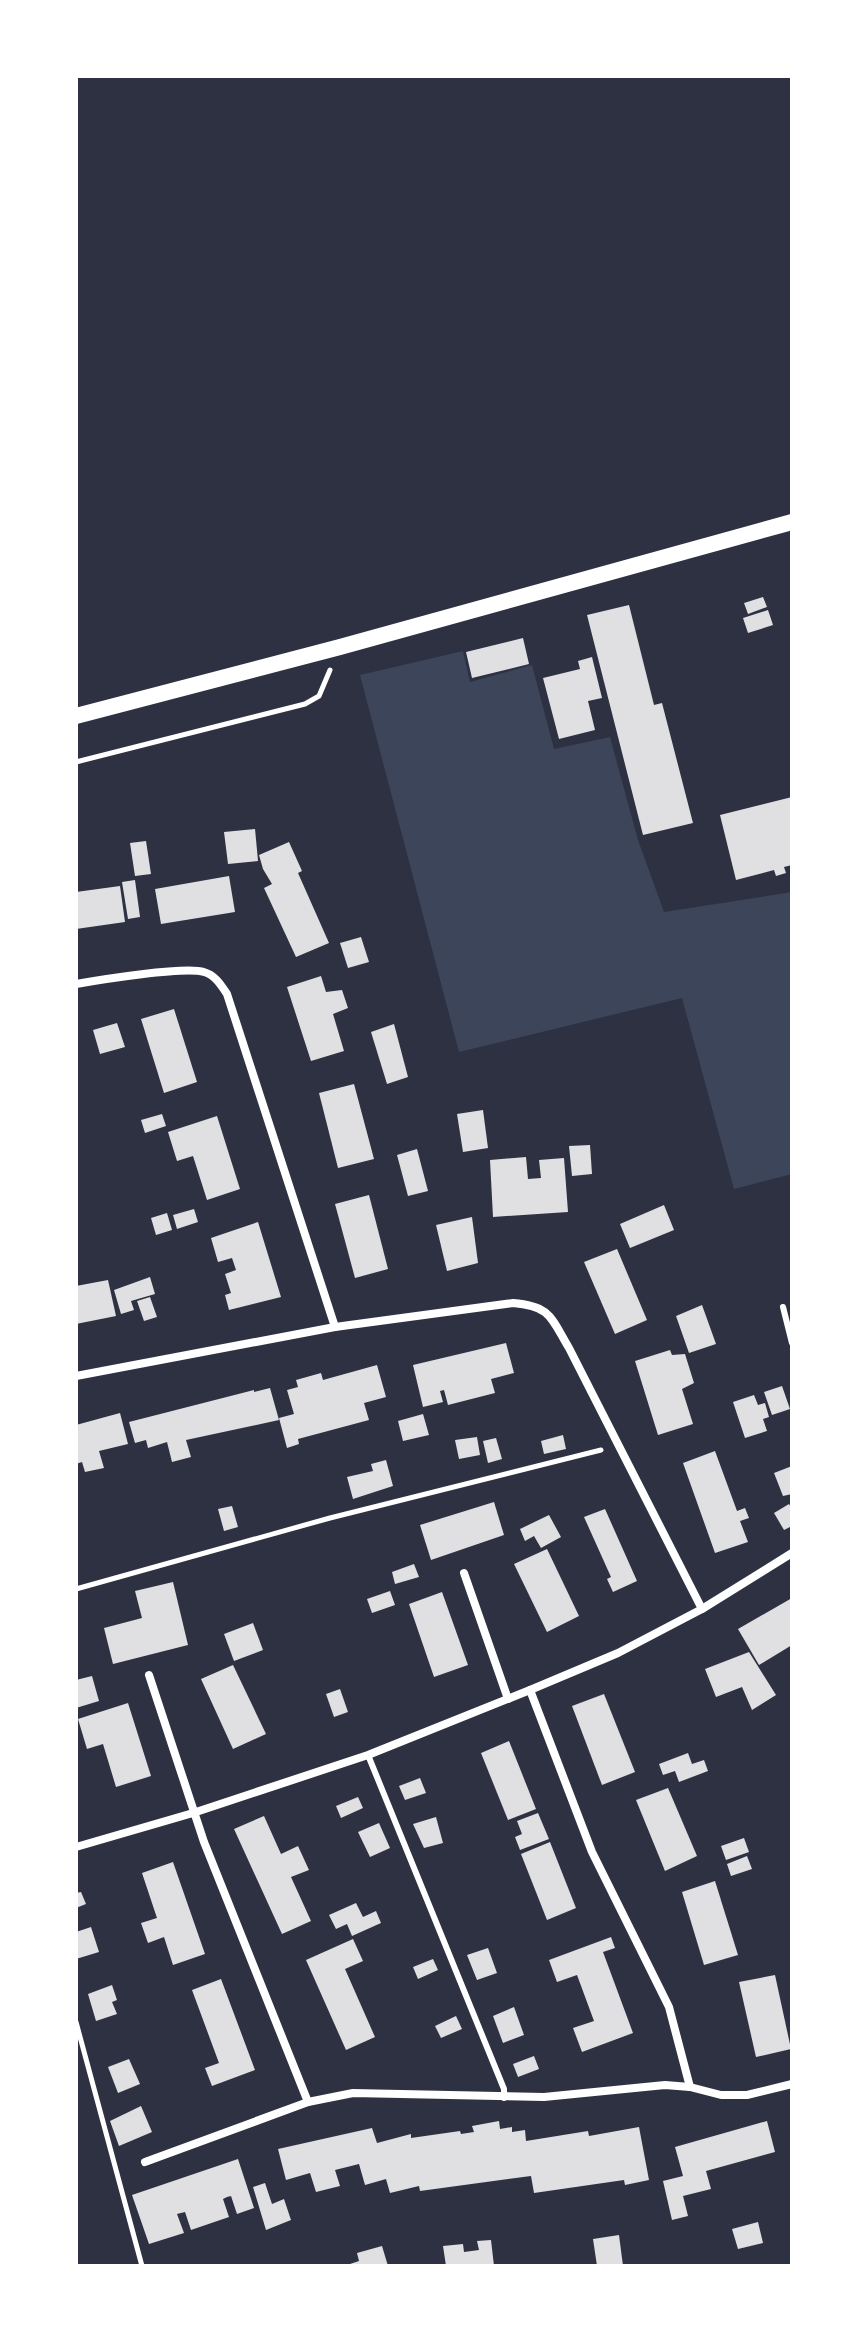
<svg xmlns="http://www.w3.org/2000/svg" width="868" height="2342" font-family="Cabin,sans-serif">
	<rect width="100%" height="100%" fill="#2d3142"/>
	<!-- green -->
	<polygon fill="#3c4559" points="463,651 470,682 532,665 554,749 610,737 638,840 664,912 792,892 792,1174 734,1189 682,998 459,1052 360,675"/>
	<!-- building -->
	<g fill="#e0e0e3">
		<polygon points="763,597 767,607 748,614 744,603"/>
		<polygon points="629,605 654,705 662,703 693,823 643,835 587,615"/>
		<polygon points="768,610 773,625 748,633 743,618"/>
		<polygon points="523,638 529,664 472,678 466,652"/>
		<polygon points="592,657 602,698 588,701 595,730 559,739 543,678 580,669 578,661"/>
		<polygon points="792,797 792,865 784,867 786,873 776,876 774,870 736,880 720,815"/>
		<polygon points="255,829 258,861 228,864 224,832"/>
		<polygon points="146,841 151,874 135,876 130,843"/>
		<polygon points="289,842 302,871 298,873 329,943 296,957 264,888 272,884 263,869 259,855"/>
		<polygon points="229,876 235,912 161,924 155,889"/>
		<polygon points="135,880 140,917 128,919 122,882"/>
		<polygon points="120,886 125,922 76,929 76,892"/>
		<polygon points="361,937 369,962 348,968 340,943"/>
		<polygon points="321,976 326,992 342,990 348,1008 333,1014 344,1051 311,1061 287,987"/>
		<polygon points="174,1009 197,1082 164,1093 141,1019"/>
		<polygon points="117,1023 125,1047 100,1054 93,1030"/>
		<polygon points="394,1024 408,1077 387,1084 371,1032"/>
		<polygon points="354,1084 374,1159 338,1168 319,1093"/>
		<polygon points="483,1110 488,1148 463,1152 457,1114"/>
		<polygon points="162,1114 166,1126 145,1133 141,1120"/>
		<polygon points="217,1116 240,1189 207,1200 193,1156 177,1161 168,1132"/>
		<polygon points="590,1145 592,1174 572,1176 569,1146"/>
		<polygon points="417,1149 428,1191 408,1196 397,1155"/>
		<polygon points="526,1157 528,1179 541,1178 539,1160 564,1158 568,1212 493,1217 490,1160"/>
		<polygon points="369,1195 388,1269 355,1278 335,1204"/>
		<polygon points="664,1205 674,1230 630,1248 620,1224"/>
		<polygon points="194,1209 198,1222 177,1229 173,1215"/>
		<polygon points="167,1213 172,1230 156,1235 151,1218"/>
		<polygon points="472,1217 478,1263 447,1271 436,1225"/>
		<polygon points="258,1222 281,1297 229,1310 225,1295 231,1293 225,1274 236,1270 232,1258 218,1262 211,1238"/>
		<polygon points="617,1249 647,1320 615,1334 584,1262"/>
		<polygon points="150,1277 155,1294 131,1301 134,1310 121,1314 114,1290"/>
		<polygon points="108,1280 116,1316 76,1324 76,1286"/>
		<polygon points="150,1297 157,1317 144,1321 137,1301"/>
		<polygon points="702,1305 716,1344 689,1353 676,1316"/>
		<polygon points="506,1343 514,1373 491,1379 495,1393 448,1405 444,1390 440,1391 443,1402 423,1407 413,1365"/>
		<polygon points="670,1350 672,1355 685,1354 694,1383 682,1389 693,1424 658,1435 635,1361"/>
		<polygon points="377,1365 386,1397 364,1403 369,1420 298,1439 299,1444 287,1448 279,1418 294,1414 287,1390 298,1387 296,1380 321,1373 323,1380"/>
		<polygon points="782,1386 790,1409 772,1415 764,1392"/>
		<polygon points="270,1388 279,1420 186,1440 191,1457 172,1462 167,1442 148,1448 146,1440 135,1443 129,1422 254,1390 254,1392"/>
		<polygon points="754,1395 758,1405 765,1403 769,1417 763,1419 767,1431 745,1438 733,1402"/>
		<polygon points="120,1413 128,1444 99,1451 104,1468 85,1472 82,1462 76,1464 76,1425"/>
		<polygon points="423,1414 429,1435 403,1441 398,1421"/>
		<polygon points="563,1435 566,1449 544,1454 541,1441"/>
		<polygon points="477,1437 480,1455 459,1459 455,1440"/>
		<polygon points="496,1438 502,1459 488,1463 483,1441"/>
		<polygon points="715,1451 737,1511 745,1508 749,1518 740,1521 748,1542 715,1553 683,1463"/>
		<polygon points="386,1460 393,1486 353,1499 347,1477 373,1471 371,1464"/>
		<polygon points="792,1466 792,1494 783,1496 774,1473"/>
		<polygon points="494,1502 504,1535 431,1560 420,1525"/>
		<polygon points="789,1504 792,1509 792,1526 784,1530 774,1513"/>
		<polygon points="232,1506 238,1527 224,1531 218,1509"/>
		<polygon points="605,1509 637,1581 613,1592 607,1579 611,1577 584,1517"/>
		<polygon points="549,1515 561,1537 541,1548 534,1536 525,1541 520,1529"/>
		<polygon points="547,1549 579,1616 547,1632 514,1564"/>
		<polygon points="414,1564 419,1577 395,1584 392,1572"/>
		<polygon points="173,1582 188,1645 113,1664 104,1628 142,1618 135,1591"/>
		<polygon points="390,1591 395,1605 372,1613 367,1599"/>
		<polygon points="442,1592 468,1665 434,1677 409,1604"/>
		<polygon points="792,1598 792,1645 759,1665 738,1629"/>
		<polygon points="253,1623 263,1650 234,1661 224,1634"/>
		<polygon points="749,1652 776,1695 752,1710 742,1687 716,1697 705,1669"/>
		<polygon points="233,1665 266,1734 233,1749 201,1679"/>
		<polygon points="92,1676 99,1701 76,1708 76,1680"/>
		<polygon points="340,1689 348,1712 334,1717 326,1694"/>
		<polygon points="604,1694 635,1772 602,1785 572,1706"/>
		<polygon points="128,1703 151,1776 116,1787 103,1744 87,1749 78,1719"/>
		<polygon points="509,1741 536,1809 508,1820 481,1753"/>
		<polygon points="688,1753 692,1764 704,1760 708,1771 679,1782 675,1771 663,1775 659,1764"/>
		<polygon points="420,1778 426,1793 405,1800 399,1786"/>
		<polygon points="668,1788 697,1856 665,1871 636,1800"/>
		<polygon points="358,1797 363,1808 341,1818 336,1806"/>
		<polygon points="538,1813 549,1839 520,1850 515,1837 522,1834 517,1821"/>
		<polygon points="264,1816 281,1854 298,1846 309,1870 291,1877 311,1921 282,1934 234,1829"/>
		<polygon points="436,1817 443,1843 424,1848 413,1824"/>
		<polygon points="379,1823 390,1848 370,1857 358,1832"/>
		<polygon points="744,1838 749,1852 726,1860 721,1846"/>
		<polygon points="550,1842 576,1908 547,1920 521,1854"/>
		<polygon points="747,1856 752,1869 731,1876 727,1864"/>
		<polygon points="173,1862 205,1954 173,1965 164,1937 148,1943 141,1923 157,1918 142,1873"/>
		<polygon points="715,1881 738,1955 704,1965 682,1892"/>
		<polygon points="81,1892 86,1904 76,1908 76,1893"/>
		<polygon points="356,1903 363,1917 376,1911 381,1923 352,1936 347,1924 336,1929 329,1915"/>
		<polygon points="91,1927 99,1952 76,1959 76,1932"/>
		<polygon points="611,1937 615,1948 603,1952 633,2033 582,2052 573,2028 594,2021 577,1975 557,1982 549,1960"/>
		<polygon points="353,1939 363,1961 345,1969 375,2037 346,2050 306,1960"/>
		<polygon points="488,1948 497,1973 477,1980 467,1955"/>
		<polygon points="433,1959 438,1970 418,1979 413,1967"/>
		<polygon points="775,1975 791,2049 756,2057 739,1982"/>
		<polygon points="221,1979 255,2070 212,2086 205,2068 219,2063 192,1990"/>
		<polygon points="112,1985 117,2000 112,2002 117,2014 96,2021 88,1994"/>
		<polygon points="514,2007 524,2035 503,2043 493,2016"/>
		<polygon points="456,2016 462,2029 441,2038 435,2026"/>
		<polygon points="534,2056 539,2069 518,2077 513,2064"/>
		<polygon points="129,2059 140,2084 118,2093 108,2067"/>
		<polygon points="141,2106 152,2132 119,2146 110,2121"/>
		<polygon points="499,2121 500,2129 512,2127 512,2132 525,2130 526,2141 588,2131 589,2136 639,2127 649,2180 625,2185 624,2180 534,2193 531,2176 420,2191 419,2186 390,2193 386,2179 365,2185 359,2164 335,2170 340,2186 316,2192 310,2173 286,2180 278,2149 372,2128 377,2143 411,2134 411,2138 460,2131 461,2134 474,2132 472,2126"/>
		<polygon points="767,2121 775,2152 706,2171 711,2189 683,2196 688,2216 672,2220 663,2181 683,2176 675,2147"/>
		<polygon points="238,2159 254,2208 237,2214 231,2196 227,2197 223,2199 229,2217 191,2230 185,2212 177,2214 184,2233 149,2244 132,2195"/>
		<polygon points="265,2183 272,2204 284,2199 291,2220 266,2230 253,2187"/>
		<polygon points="758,2222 763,2243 738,2249 732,2229"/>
		<polygon points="619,2235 623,2266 597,2266 593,2239"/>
		<polygon points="491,2240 494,2266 446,2266 443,2246 463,2244 464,2252 479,2250 477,2241"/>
		<polygon points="382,2246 388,2266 344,2266 359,2261 357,2253"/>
	</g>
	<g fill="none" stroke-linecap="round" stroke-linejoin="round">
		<!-- path -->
		<g stroke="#fff" stroke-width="5">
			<polyline points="76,762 305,704 319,696 330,670"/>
			<polyline points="76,1589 330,1518 601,1450"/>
			<polyline points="76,2022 142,2266"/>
		</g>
		<!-- service -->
		<g stroke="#fff" stroke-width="6">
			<polyline points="783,1307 792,1343"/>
			<polyline points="368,1755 504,2089 504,2098"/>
		</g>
		<!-- minor -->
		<g stroke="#fff" stroke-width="8">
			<path d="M76,984C99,980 185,966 204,972C215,975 221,985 227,994L335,1327"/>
			<path d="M76,1376L335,1327L513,1303C551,1306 551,1318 569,1348L702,1609"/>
			<polyline points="464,1573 508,1699"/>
			<polyline points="149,1675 204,1842 308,2102"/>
			<polyline points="530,1690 592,1852 669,2007 690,2087"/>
			<polyline points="76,1847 193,1813 368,1755 530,1690 618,1653 702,1609 792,1553"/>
			<polyline points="145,2162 308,2102 353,2093 544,2097 665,2085 690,2087 721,2095 747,2095 792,2084"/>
		</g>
		<!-- secondary -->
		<polyline stroke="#fff" stroke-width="16" points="76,716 340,647 792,522"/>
	</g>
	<!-- border -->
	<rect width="868" height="2342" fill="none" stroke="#ffffff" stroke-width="156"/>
</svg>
